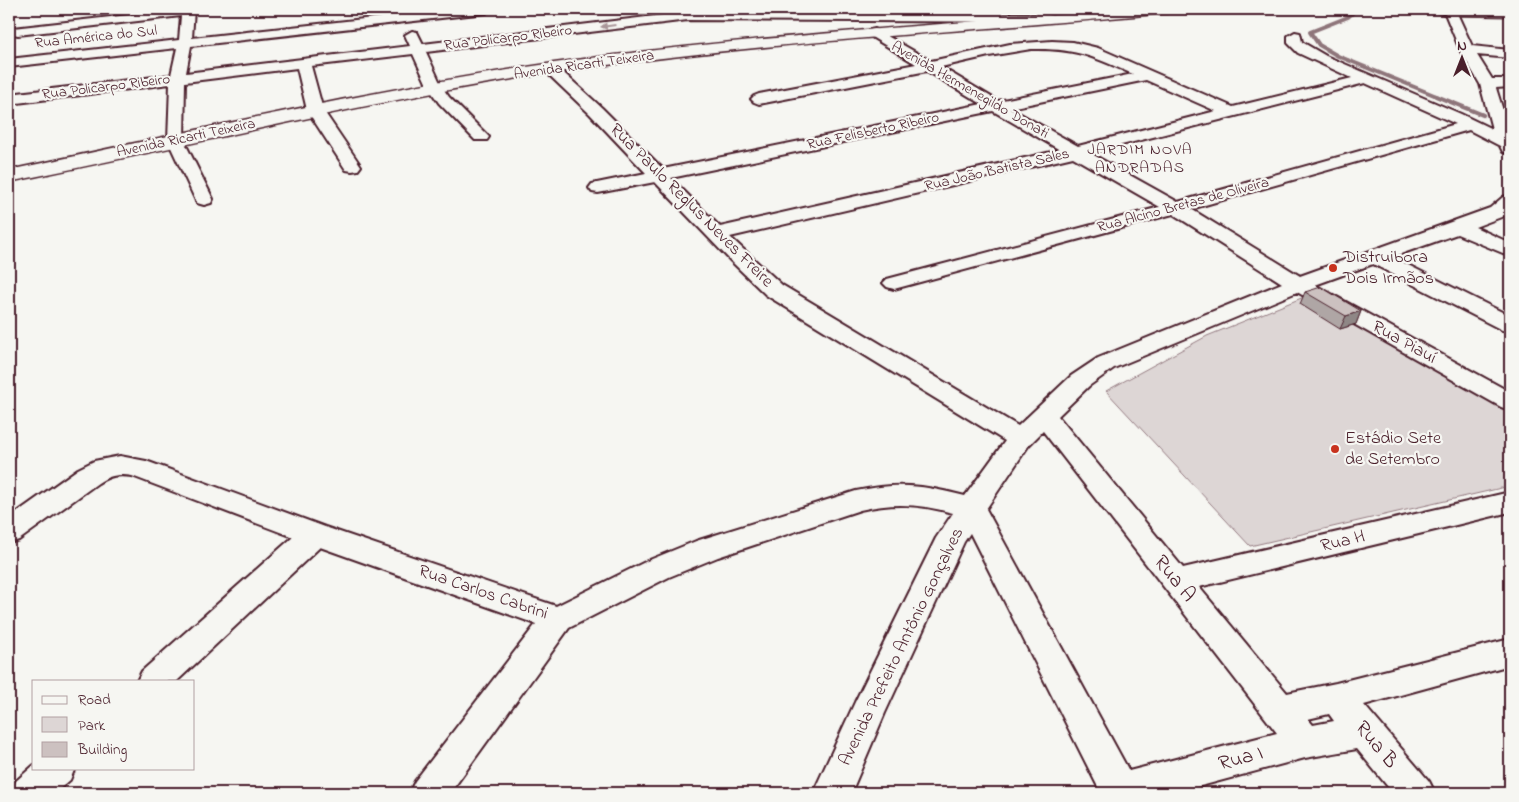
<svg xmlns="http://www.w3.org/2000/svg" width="1519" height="802" font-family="'Indie Flower',sans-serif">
	<rect width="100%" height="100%" fill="#f6f6f2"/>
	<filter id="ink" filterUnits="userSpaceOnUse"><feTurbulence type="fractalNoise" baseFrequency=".02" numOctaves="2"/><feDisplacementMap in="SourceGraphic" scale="10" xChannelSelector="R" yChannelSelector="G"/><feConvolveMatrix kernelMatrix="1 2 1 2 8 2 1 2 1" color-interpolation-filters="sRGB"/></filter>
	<g filter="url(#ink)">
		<!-- green -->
		<polygon fill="#ddd6d5" stroke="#947a80" points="1309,295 1510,412 1510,486 1250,546 1106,391 1207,336"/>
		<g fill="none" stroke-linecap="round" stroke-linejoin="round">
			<!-- stream-far1 -->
			<polyline stroke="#8e747a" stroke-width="4" points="1357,9 1348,17 1310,32 1319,45 1338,56 1439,97"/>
			<!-- stream -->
			<polyline stroke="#8e747a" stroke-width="4.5" points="1436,96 1483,115"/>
			<defs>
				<g id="minor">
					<polygon points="182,9 194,9 192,38 455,9 492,9 486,13 191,46 186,73 410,46 405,35 412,31 417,32 423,44 688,12 1049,14 1055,18 1049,22 688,20 426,52 442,87 449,97 489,137 487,140 475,140 439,103 428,87 413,54 311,66 323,110 361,166 358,170 352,171 346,170 307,110 297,68 185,82 184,141 213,199 211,203 204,205 197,203 195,199 168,141 170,84 9,104 9,94 171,75 177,48 9,67 9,59 179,40 181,16 18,35 13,34 11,31 13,28"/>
					<path d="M1445,9H1455L1472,46L1510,50V58L1477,55L1492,79H1510V87L1496,88L1510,133V153L1503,152L1500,146L1469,130L1191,209L1300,276L1490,208L1503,197L1510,195V210L1504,216L1475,227L1510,243V256L1457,234L1392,257L1510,316V332L1502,330L1373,264L1315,285L1510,392V410L1501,407L1297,292L1114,368L1089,386L1058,416L1183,568L1510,492V512L1199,587L1287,693L1336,683L1510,639V665L1364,705L1429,781L1435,793H1393L1357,749L1305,758L1175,793H1101L970,533L964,542L885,713L851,793H813L855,702L936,538L953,513C919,504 895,502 860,510L718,557L669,577L569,628L450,793H409L415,781L536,624L320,547L177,681H137L142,671L293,537L132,476C118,474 110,475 98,483L19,540L9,543V518L78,469L94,461L120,456L146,461L325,527L556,606L647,561L696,541L856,491C900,482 922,485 965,496L1005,441L766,295L731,261L655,182L598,193L592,192L589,188L592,184L646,173L590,114L545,71L543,68L545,65H555L602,108L663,169L982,104L927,71L759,104L754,102L751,99L754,96L759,94L916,64L870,36L868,33L870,30L875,29L931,61L1010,44L1052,41L1073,42L1098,48L1233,107L1352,78L1298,53L1288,43V36L1295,32L1300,33L1302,42L1326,56L1461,114L1492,129L1480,84L1460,50L1444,11ZM1031,49C1076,48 1092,56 1133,74L998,101L941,67L989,56ZM1146,80L1216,111L1078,146L1010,108ZM1365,83L1456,124L1178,202L1090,153ZM993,111L1060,150L720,227L671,178ZM1073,157L1160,207L887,279L883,283L887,287L894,289L1173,214L1282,283L1098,358L1071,376L1018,426L782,285L730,237ZM1043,431L1277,733L1129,771L986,509L1029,445ZM1329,714L1334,721L1313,725L1308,719Z"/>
					<polygon points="34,765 34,768 75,768 70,780 55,793 10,793 16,781"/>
				</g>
				<g id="major">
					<path d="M1125,9H1174L1167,13C962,32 755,42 551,73C369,100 190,146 9,182V170C190,132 371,89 554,63C744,36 935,26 1125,9Z"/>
					<polygon points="1432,9 1510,9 1510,16 1450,15 1434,12"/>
				</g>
			</defs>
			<!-- minor casing -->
			<use href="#minor" stroke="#4a1f2b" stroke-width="4"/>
			<!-- major casing -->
			<use href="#major" stroke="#4a1f2b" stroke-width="3"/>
			<!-- minor -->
			<use href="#minor" fill="#f6f6f2" fill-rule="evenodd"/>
			<!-- major -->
			<use href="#major" fill="#f6f6f2" fill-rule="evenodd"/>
		</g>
		<!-- wall -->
		<polygon fill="#afa6a5" stroke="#4a1f2b" points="1305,292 1361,311 1356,324 1340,329 1300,304"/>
		<!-- shaded-wall -->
		<polygon fill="#8f8786" stroke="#4a1f2b" points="1361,311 1356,324 1340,329 1346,316"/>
		<!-- building -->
		<polygon fill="#ccc1c0" stroke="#4a1f2b" points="1321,287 1361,311 1346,316 1305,292"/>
		<!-- one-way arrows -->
		<defs><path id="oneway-solid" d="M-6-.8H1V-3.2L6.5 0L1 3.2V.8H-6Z" transform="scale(1.25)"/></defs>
		<use fill="#a99598" href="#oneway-solid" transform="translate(608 26) rotate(173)"/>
	</g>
	<!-- markers -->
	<g fill="#c8321e" stroke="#f6f6f2" stroke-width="2">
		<circle cx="1333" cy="268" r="5"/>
		<circle cx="1335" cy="449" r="5"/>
	</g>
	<g text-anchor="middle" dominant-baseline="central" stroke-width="4.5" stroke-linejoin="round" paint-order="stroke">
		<!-- far-street labels -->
		<g font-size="15" fill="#4a1f2b" stroke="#f6f6f2">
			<text transform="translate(96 37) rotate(-6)">Rua América do Sul</text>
			<text transform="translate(508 38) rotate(-7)">Rua Policarpo Ribeiro</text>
			<text transform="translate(584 65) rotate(-8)">Avenida Ricarti Teixeira</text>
			<text transform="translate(106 87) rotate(-7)">Rua Policarpo Ribeiro</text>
			<text transform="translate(970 90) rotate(30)">Avenida Hermenegildo Donati</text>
			<text transform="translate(873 131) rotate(-12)">Rua Felisberto Ribeiro</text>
			<text transform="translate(186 138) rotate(-12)">Avenida Ricarti Teixeira</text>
			<text transform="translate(997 170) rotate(-13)">Rua João Batista Sales</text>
			<text transform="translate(1183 205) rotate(-15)">Rua Alcino Bretas de Oliveira</text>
		</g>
		<!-- far-neighbourhood labels -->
		<g font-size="16" letter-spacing="1" fill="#4a1f2b" stroke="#f6f6f2">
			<text x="1140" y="150">JARDIM NOVA<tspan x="1140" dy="18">ANDRADAS</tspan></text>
		</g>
		<!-- street labels -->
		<g font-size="18" fill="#4a1f2b" stroke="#f6f6f2">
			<text transform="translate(691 206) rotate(45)">Rua Paulo Reglus Neves Freire</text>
			<text transform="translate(1404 343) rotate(29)">Rua Piauí</text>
			<text transform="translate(1343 542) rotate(-13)">Rua H</text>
			<text transform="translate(483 593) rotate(19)">Rua Carlos Cabrini</text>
			<text transform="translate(902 647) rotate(-64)">Avenida Prefeito Antônio Gonçalves</text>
		</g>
		<!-- poi labels -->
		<g font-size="18" fill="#4a1f2b" stroke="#f6f6f2" text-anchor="start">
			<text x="1343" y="258">Distruibora<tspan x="1343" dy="21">Dois Irmãos</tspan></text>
			<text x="1345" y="439">Estádio Sete<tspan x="1345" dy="21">de Setembro</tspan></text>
		</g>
		<!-- near-street labels -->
		<g font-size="21" fill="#4a1f2b" stroke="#f6f6f2">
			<text transform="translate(1174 579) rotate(51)">Rua A</text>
			<text transform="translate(1376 745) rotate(50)">Rua B</text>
			<text transform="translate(1241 759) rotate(-15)">Rua I</text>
		</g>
	</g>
	<!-- margin -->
	<rect width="1519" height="802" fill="none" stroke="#f6f6f2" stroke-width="30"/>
	<rect x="15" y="15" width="1489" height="772" fill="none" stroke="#4a1f2b" stroke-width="2" filter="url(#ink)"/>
	<!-- legend -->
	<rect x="32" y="680" width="162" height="90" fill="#f6f6f2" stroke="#b1a0a2"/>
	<rect x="42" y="696" width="25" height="8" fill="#f6f6f2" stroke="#b1a0a2"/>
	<text x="78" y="704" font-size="15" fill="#4a1f2b">Road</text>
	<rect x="42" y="717" width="25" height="15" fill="#ddd6d5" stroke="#b1a0a2"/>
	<text x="78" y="730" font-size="15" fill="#4a1f2b">Park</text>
	<rect x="42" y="742" width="25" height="15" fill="#ccc1c0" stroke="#b1a0a2"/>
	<text x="78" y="754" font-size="15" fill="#4a1f2b">Building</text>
	<!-- north arrow -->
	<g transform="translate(1462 58)" stroke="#f6f6f2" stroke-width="4" paint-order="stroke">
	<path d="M0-4L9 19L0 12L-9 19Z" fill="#4a1f2b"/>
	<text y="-8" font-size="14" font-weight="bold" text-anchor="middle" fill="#4a1f2b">N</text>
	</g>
</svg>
